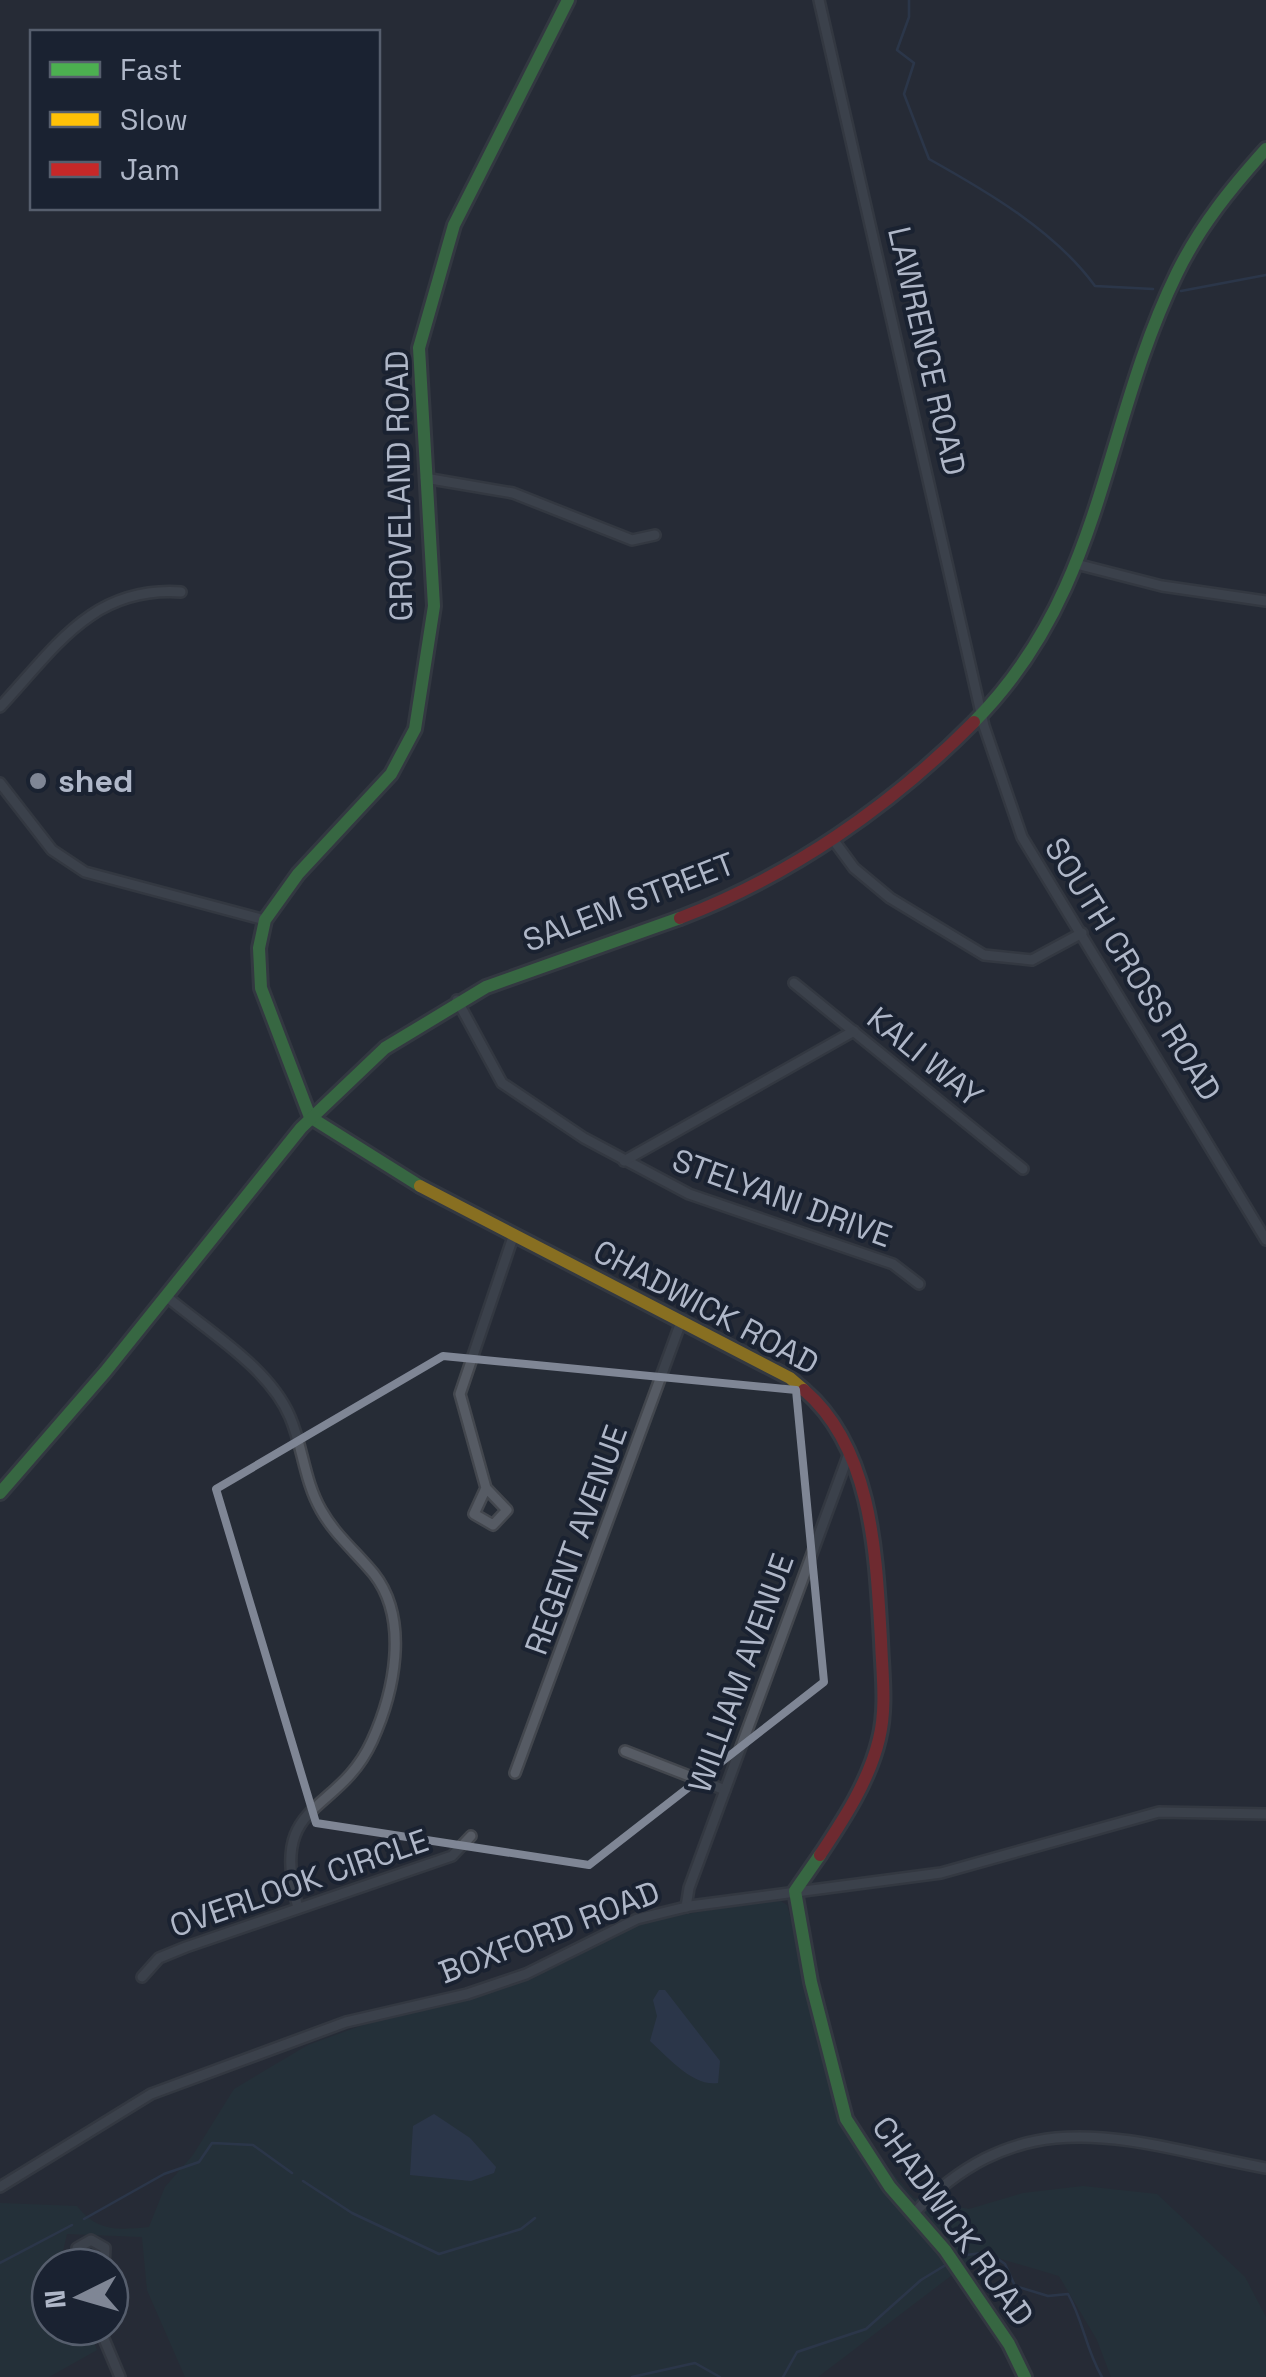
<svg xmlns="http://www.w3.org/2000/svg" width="1266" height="2377" font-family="'Space Grotesk',sans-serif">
	<rect width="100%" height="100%" fill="#262c36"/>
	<!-- green -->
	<path fill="#23363c" d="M778,1899L787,1905L850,2139L870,2147L914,2198L969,2209L1023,2193L1083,2186L1157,2194L1245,2277L1266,2317V2377H1111L1097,2340L1059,2276L981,2253L818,2377H185L147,2290L142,2237L67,2234L61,2259L64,2267H50V2327H88L97,2350L49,2377H0V2203L77,2206C97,2232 118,2230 149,2227L165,2187L193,2155L234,2089L308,2045L374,2021L515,1984L617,1931L656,1919Z"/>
	<!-- water -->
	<g fill="#324361">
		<path d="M659,1990H665L720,2061L718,2083C693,2087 668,2057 650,2041L657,2016L653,2000Z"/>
		<polygon points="434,2114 470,2138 496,2167 494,2173 471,2181 410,2175 413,2126"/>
	</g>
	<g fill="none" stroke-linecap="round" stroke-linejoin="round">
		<!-- stream -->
		<g stroke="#324361" stroke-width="2.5">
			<path d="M909,0V17L897,50L914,63L904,94L929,159C988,192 1055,231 1095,286L1153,289"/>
			<polyline points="1181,291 1266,275"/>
			<polyline points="303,2181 352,2213 439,2254 521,2229 535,2218"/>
			<polyline points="84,2219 164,2174 199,2162 212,2143 253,2145 292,2173"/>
			<path d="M960,2256L988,2252L1005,2264L1015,2286L1048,2296L1068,2294C1084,2322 1085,2348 1102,2377"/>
			<polyline points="0,2263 72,2225"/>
			<polyline points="632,2377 695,2363 720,2377"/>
			<polyline points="783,2377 797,2352 866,2329 921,2280 944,2266"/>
		</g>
		<defs>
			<g id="street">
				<polyline points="819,0 984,726 1022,837 1266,1240"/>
				<polyline points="425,478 513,493 632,540 655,535"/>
				<polyline points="1080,565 1162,586 1266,601"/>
				<path d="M0,707C55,648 92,586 181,592"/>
				<polyline points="0,783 52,850 85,872 265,920"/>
				<polyline points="832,838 854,868 890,898 984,955 1032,960 1082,933"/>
				<polyline points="794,983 1023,1169"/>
				<polyline points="457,1000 502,1083 584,1138 689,1194 893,1264 919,1284"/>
				<polyline points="624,1161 854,1031"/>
				<path d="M166,1296C206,1330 269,1367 290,1417C303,1447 304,1480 321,1510C335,1535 356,1552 374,1574C410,1620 394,1693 372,1741C337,1817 268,1798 298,1908"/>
				<polyline points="486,1488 507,1510 493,1525 474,1514 486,1488 460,1394 513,1237"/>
				<polyline points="625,1751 725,1790"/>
				<polyline points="515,1773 681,1322"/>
				<polyline points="686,1907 689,1888 848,1456"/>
				<polyline points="142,1977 159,1958 186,1947 452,1856 471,1836"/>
				<polyline points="0,2187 151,2094 346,2022 467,1994 526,1974 637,1919 690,1906 941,1873 1159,1812 1266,1814"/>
				<path d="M914,2213C1027,2096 1127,2142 1266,2168"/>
				<polyline points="77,2267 77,2248 91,2240 105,2248 104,2267"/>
				<polyline points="99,2327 120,2377"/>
			</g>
			<g id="fast">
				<path d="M974,722C1105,590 1101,428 1177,273C1200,226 1231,188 1266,149"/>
				<polyline points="420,1186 310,1117 261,988 259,948 265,920 298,874 391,774 415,729 434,606 419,348 454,225 568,0"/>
				<polyline points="0,1493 105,1372 301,1128 385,1048 486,987 680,918"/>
				<polyline points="820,1855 795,1891 811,1982 846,2119 890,2187 945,2250 1009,2344 1025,2377"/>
			</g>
			<polyline id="slow" points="420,1186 790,1378 804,1390"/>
			<g id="jam">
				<path d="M680,918C790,876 891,806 974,722"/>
				<path d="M804,1390C873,1449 876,1556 881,1640C882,1672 887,1707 879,1739C869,1781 844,1819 820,1855"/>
			</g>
		</defs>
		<!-- street casing -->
		<use href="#street" stroke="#43474e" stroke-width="14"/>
		<!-- fast casing -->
		<use href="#fast" stroke="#43474e" stroke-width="18"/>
		<!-- slow casing -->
		<use href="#slow" stroke="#43474e" stroke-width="18"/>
		<!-- jam casing -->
		<use href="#jam" stroke="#43474e" stroke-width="18"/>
		<!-- street -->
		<use href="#street" stroke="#565b64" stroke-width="9"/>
		<!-- fast -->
		<use href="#fast" stroke="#4caf50" stroke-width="12"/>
		<!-- slow -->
		<use href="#slow" stroke="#ffc107" stroke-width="12"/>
		<!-- jam -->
		<use href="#jam" stroke="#c62828" stroke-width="12"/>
	</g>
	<!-- marked area -->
	<path d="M0 0H1266V2377H0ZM443,1356L796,1390L824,1682L589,1865L316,1823L216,1489Z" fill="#262c36" fill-opacity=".55" fill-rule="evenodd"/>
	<path fill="none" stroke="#7f8695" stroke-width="8" stroke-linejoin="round" d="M443,1356L796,1390L824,1682L589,1865L316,1823L216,1489Z"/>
	<!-- markers -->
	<circle fill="#7f8695" stroke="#1a2231" stroke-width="4" cx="38" cy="781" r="10"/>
	<g text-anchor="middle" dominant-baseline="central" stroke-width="8" stroke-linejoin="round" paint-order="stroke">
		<!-- street labels -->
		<g font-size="32" fill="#afb7c8" stroke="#1a2231">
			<text transform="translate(927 351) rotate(77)">LAWRENCE ROAD</text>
			<text transform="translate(399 486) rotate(-91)">GROVELAND ROAD</text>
			<text transform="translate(629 902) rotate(-21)">SALEM STREET</text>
			<text transform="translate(1133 969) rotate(58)">SOUTH CROSS ROAD</text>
			<text transform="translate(925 1057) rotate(39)">KALI WAY</text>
			<text transform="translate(782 1198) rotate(20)">STELYANI DRIVE</text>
			<text transform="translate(706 1307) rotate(28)">CHADWICK ROAD</text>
			<text transform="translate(576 1540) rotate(-70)">REGENT AVENUE</text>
			<text transform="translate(741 1673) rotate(-70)">WILLIAM AVENUE</text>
			<text transform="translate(299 1883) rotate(-19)">OVERLOOK CIRCLE</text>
			<text transform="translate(549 1932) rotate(-21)">BOXFORD ROAD</text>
			<text transform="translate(953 2221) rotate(54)">CHADWICK ROAD</text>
		</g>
		<!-- poi labels -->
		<g font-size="32" font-weight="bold" fill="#afb7c8" stroke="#1a2231" text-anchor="start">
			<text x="58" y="781">shed</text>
		</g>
	</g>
	<!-- legend -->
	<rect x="30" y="30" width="350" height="180" fill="#1a2231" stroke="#565e6d" stroke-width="2.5"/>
	<rect x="50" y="62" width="50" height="15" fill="#4caf50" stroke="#565e6d" stroke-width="2.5"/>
	<text x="120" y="80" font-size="30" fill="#afb7c8">Fast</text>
	<rect x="50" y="112" width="50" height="15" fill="#ffc107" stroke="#565e6d" stroke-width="2.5"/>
	<text x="120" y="130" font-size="30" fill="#afb7c8">Slow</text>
	<rect x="50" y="162" width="50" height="15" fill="#c62828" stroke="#565e6d" stroke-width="2.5"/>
	<text x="120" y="180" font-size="30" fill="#afb7c8">Jam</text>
	<!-- north arrow -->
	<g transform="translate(80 2297) rotate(265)"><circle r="48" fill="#1a2231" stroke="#565e6d" stroke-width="2.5"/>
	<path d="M0-8L18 38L0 25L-18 38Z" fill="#7f8695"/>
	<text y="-15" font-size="28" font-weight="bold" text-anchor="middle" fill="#afb7c8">N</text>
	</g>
</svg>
